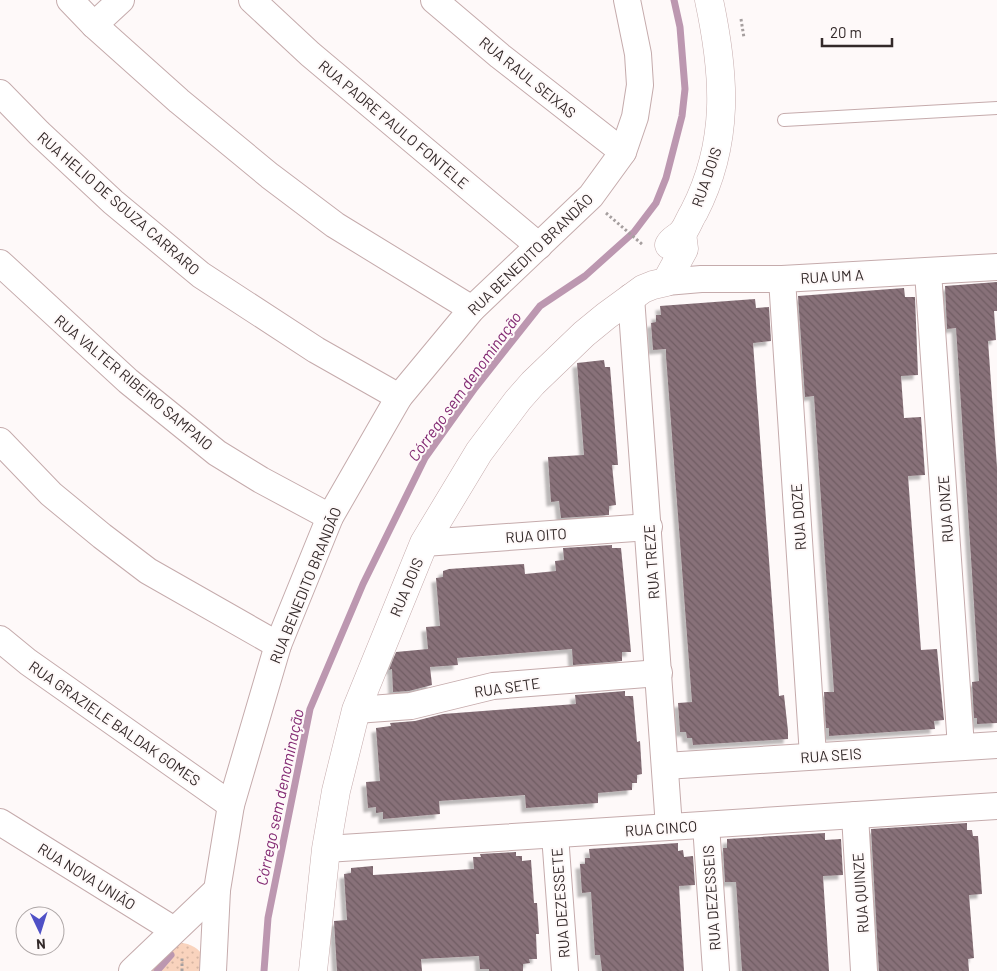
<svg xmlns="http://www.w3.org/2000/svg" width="997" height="971" font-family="Barlow,sans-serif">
	<defs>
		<pattern id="green-dots" width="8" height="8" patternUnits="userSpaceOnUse" patternTransform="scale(1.25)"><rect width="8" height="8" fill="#f9d3bd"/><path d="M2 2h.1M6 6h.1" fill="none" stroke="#d6b5a2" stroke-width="1.8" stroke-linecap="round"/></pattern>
		<pattern id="building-back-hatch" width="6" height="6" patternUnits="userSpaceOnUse" patternTransform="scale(1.25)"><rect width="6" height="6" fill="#887179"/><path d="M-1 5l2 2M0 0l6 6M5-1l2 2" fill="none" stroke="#705d63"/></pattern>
		<filter id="shadow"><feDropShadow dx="-4.5" dy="4.5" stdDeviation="1" flood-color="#0004"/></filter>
	</defs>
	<rect width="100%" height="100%" fill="#fef9f9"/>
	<!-- green -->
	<path fill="url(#green-dots)" d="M178,943C188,942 201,948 204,959C205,962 204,967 204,971H150Z"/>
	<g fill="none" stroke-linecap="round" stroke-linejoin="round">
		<!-- stream -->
		<g stroke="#bc97b0" stroke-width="7">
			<polyline points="157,971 171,955"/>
			<polyline points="264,971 268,918 310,709 363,584 425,458 475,388 540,306 585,276 634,232 656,203 666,178 682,116 685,89 680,27 674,0"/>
		</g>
	</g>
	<!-- building -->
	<g fill="url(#building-back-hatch)" filter="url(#shadow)">
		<polygon points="997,282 997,311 994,311 996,340 988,341 997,467 997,723 977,724 977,718 974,718 972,682 979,681 956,328 947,329 945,286"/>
		<polygon points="904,288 905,297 915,297 918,375 901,376 904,418 921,417 925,475 908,476 921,650 937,649 944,720 934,721 935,729 829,736 829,728 826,728 824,692 834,692 814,396 805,397 798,296"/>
		<polygon points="755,299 756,308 769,307 771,341 753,343 779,696 784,695 788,731 788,739 693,745 692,738 687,738 686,732 680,732 678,703 692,702 666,356 666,349 653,350 651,323 656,322 656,315 661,315 660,306"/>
		<polygon points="604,360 605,367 610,367 611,379 618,465 612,465 616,505 609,506 609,515 561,518 559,501 551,502 548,457 584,455 577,363"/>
		<polygon points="612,545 612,548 621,548 631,652 622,652 622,661 573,665 572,649 457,658 458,665 430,667 432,685 409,691 393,692 392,669 389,670 396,652 428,649 426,627 440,626 436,578 443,577 443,571 449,569 524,564 525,574 556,571 555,561 564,560 563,548"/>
		<polygon points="625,691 625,696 633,696 637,742 640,741 642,774 637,775 637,783 632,783 632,790 598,793 598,803 526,808 525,795 439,801 440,814 383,819 383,812 376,813 376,807 368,808 366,782 380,781 376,728 391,726 390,723 415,721 443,714 576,704 575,695"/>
		<polygon points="967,823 967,830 972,830 973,836 978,836 982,894 969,895 974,958 968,959 969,971 879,971 871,829"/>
		<polygon points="825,833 825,840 841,839 843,875 823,876 829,971 742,971 736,882 725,882 723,848 727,848 727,839"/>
		<polygon points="678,843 678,851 683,850 684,857 693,856 695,885 679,886 684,971 602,971 600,955 595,955 591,892 582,893 580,864 585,864 585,858 590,858 589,849"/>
		<polygon points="516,852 516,856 522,856 522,861 531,860 534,903 537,903 539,934 536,934 537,959 529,959 530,963 523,964 523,971 489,971 489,969 480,969 479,956 421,959 422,971 337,971 334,921 347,920 344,874 351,873 351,868 373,866 373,875 474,869 473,857 481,857 480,854"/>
	</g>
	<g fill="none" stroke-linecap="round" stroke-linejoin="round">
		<defs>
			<polyline id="lane" points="784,120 997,108"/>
			<g id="street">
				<polyline points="70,0 94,25 179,101 270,176 335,225 472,309"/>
				<polyline points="252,0 310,54 539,246"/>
				<polyline points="434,0 500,56 623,152"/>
				<polyline points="94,25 121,0"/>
				<polyline points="0,93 39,133 113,202 201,275 316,350 399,397"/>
				<polyline points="0,263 128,381 217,453 261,480 330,517"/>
				<polyline points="928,272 961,747"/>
				<polyline points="782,279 813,756"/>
				<polyline points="666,282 701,279 782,279 997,267"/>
				<polyline points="631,297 669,827"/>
				<polyline points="0,441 51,494 102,536 148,571 278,645"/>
				<polyline points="424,543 649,527"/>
				<polyline points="0,639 28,662 231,805"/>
				<polyline points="356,710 411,706 493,686 659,673"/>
				<polyline points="665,766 997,745"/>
				<polyline points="855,815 864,971"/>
				<polyline points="0,822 174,930"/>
				<polyline points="706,825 716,971"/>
				<polyline points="555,835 565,971"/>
				<polyline points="326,849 997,806"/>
				<polyline points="132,971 217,890"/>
				<polyline points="213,971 217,890 231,805 278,645 330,517 399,397 472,309 591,196 623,152 635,117 640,85 638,54 627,0"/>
			</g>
			<g id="secondary">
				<path d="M669,245C672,239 679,237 683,232C687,227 690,218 694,212C730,142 725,75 709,0"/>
				<polyline points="313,971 326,849 336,791 356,710 424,543 479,452 518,400 533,383 584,334 606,316 643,289 653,285 666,282 684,249 682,233"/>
			</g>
		</defs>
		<!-- lane casing -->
		<use href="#lane" stroke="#c5abac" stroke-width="14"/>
		<!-- street casing -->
		<use href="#street" stroke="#c5abac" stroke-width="28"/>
		<!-- secondary casing -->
		<use href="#secondary" stroke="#c5abac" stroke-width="29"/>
		<!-- path -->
		<g stroke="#a69f9f" stroke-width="3" stroke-dasharray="2.5 2.5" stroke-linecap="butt">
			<polyline points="741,19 744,38"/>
			<polyline points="606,213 643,245"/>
			<polyline points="182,971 182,956"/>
		</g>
		<!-- lane -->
		<use href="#lane" stroke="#fff" stroke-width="12"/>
		<!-- street -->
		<use href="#street" stroke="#fff" stroke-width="26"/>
		<!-- secondary -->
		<use href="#secondary" stroke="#fff" stroke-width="28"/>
	</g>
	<g text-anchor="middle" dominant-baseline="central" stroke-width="4" stroke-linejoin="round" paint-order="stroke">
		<!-- street labels -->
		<g font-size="15" fill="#332929" stroke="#fef9f9">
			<text transform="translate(528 77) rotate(39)">RUA RAUL SEIXAS</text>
			<text transform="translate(394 124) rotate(40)">RUA PADRE PAULO FONTELE</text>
			<text transform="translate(706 177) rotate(-71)">RUA DOIS</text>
			<text transform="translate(119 203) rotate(41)">RUA HELIO DE SOUZA CARRARO</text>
			<text transform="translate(530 254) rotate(-44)">RUA BENEDITO BRANDÃO</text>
			<text transform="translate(832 276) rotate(-3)">RUA UM A</text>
			<text transform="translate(134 382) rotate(40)">RUA VALTER RIBEIRO SAMPAIO</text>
			<text transform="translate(945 509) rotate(-94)">RUA ONZE</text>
			<text transform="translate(798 517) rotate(-94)">RUA DOZE</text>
			<text transform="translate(536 535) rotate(-4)">RUA OITO</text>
			<text transform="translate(651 562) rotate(-94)">RUA TREZE</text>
			<text transform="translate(305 585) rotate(-68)">RUA BENEDITO BRANDÃO</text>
			<text transform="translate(406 587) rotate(-67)">RUA DOIS</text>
			<text transform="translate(507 687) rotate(-8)">RUA SETE</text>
			<text transform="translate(115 723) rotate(35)">RUA GRAZIELE BALDAK GOMES</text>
			<text transform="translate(831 755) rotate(-4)">RUA SEIS</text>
			<text transform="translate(661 828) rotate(-4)">RUA CINCO</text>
			<text transform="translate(87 876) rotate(32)">RUA NOVA UNIÃO</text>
			<text transform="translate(860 893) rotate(-94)">RUA QUINZE</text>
			<text transform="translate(711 898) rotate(-94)">RUA DEZESSEIS</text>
			<text transform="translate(560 903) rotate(-94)">RUA DEZESSETE</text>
		</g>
		<!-- water labels -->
		<g font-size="16" font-style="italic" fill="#832a73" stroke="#fef9f9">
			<text transform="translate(464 386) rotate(-54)">Córrego sem denominação</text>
			<text transform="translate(279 797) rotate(-78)">Córrego sem denominação</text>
		</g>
	</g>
	<!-- north arrow -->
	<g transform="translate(40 931) rotate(176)"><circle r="24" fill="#fef9f9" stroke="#ada6a6"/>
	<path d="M0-4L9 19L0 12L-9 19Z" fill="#4f50c6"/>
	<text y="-8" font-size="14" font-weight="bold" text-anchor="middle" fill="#332929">N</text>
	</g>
	<!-- scale -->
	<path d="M822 38v8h70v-8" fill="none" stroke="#332929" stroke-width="2.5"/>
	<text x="830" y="38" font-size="15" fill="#332929" stroke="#fef9f9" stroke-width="4" paint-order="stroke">20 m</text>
</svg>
